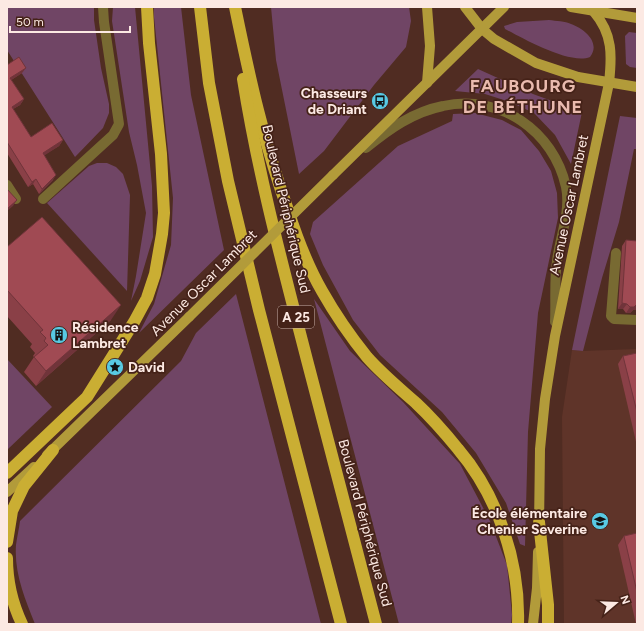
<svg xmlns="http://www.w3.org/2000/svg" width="644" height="631" font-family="Figtree,sans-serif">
	<rect width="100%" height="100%" fill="#502c22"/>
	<!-- built -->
	<polygon fill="#5f3429" points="637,349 637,624 564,624 562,417 572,350 583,351"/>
	<!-- green -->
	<g fill="#704565">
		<polygon points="7,7 94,7 94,20 101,68 109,104 109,113 103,128 75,157 7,50"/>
		<polygon points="113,7 135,7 152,186 153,237 140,281 131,301 136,276 146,213 137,165 129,132 112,21"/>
		<polygon points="154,7 181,7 191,95 224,250 139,333 154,304 171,245 173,198 154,17"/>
		<polygon points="271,7 409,7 411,21 406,47 374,85 324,151 299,174 276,60"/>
		<path d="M549,20C556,21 565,21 571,24C585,29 601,43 590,57C570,65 524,39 505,29L504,26L517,22Z"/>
		<polygon points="629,32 637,33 637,68 630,67 626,64 625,36"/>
		<polygon points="478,69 533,94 582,112 571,164 555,135 534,113 510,102 485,94 455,91"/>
		<polygon points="475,113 502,120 521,130 539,151 551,171 557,193 558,218 538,313 528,432 525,546 520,544 506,503 476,453 442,412 380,355 353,320 323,265 310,234 313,222 398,146 452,121 453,114"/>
		<polygon points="620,116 637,118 637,149 634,149 619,222 602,278 583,351 572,350"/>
		<polygon points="97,163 107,163 116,167 123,174 130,195 127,291 47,203 89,166"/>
		<path d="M236,294L321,624H35C25,599 14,573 16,545C17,537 19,529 20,521L181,361L196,333Z"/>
		<polygon points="314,299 350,351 403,402 460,464 490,521 507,565 512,615 511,624 399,624"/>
		<polygon points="7,359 52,407 7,450"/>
	</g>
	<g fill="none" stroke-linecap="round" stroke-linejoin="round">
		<!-- minor -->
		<g stroke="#786a32" stroke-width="10">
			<path d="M366,148C389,129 413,112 443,106C499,93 554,131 566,187C571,211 560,237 557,261C554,281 556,302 555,322"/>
			<polyline points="7,185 16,199"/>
			<polyline points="43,199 113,135 119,124 104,22 103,7"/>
			<polyline points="616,253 611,316 614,319 637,320"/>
		</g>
		<!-- major -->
		<g stroke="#b29b3a" stroke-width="10">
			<polyline points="427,7 430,46 427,83"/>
			<polyline points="465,7 482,29 494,39 536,63 578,77 637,87"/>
			<polyline points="571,7 637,18"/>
			<polyline points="333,175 504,7"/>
			<polyline points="47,455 189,317"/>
			<polyline points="7,492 34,467"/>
			<path d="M539,528L540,449L545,399L555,336L609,83C612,56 613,34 594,12"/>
			<polyline points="533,624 537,588 538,552"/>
		</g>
		<!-- highway -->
		<g stroke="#caae33" stroke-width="12">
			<polyline points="200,7 209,83 228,181 259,310 341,624"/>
			<path d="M235,7C249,75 264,144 288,210C297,238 307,265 322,291C335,314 350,336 367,357C382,374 399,388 416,403C431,417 445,433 458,449C498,496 520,562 518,624"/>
			<path d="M243,79C258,174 283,267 307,360C330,448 353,536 376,624"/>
			<polyline points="7,473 87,397 134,322 147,298 155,274 162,234 164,213 161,154 149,43 147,7"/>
			<polyline points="539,522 548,605 548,624"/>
			<polyline points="7,542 12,511 24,486 53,450"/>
			<path d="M7,558C7,581 12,603 22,624"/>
		</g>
		<!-- major-bridge -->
		<polyline stroke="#b29b3a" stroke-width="10" points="189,317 333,175"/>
	</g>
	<!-- wall -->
	<g fill="#8a4047">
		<polygon points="7,65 22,73 11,80 24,99 20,105 13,109 31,137 63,140 59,146 44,155 53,180 39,194 33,184 28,187 7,153"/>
		<polygon points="626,240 633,310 630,313 626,313 623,309 618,309 622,246"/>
		<polygon points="7,247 111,320 36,386 24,372 34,357 33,356 35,353 30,347 32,344 7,316"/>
		<polygon points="637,353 637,446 618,364 623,356"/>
		<polygon points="637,533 637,624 636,624 618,545 624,536"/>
	</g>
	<!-- shaded-wall -->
	<g fill="#70343a">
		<polygon points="26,68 22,73 7,83 10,78"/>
		<polygon points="24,99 20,105 8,112 12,107"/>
		<polygon points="63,140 59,146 39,159 43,153"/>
		<polygon points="56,175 53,180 39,194 42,189"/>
		<polygon points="36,179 33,184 28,187 32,182"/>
		<polygon points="17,200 13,206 7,211 7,209"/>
		<polygon points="622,303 627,304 623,309 618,309"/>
		<polygon points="637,304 637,310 633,310 630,313 626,313 630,307"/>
		<polygon points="121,305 111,320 36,386 46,371"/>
	</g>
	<!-- building -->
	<g fill="#a04a53" stroke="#70343a">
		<polygon points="19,57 26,68 10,78 24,99 12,107 31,137 52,123 63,140 43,153 56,175 42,189 36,179 32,182 7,142 7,65"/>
		<polygon points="7,189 17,200 7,209"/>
		<polygon points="42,217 121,305 46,371 34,357 48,345 44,341 46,338 40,332 43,330 7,290 7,247"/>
		<polygon points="626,240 637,241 637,304 634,307 630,307 627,304 622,303"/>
		<polygon points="637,353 637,412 623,356"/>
		<polygon points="637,533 637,592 624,536"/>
	</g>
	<!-- icons -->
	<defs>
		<symbol id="bus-disc" viewBox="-11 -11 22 22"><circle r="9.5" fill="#58c9e3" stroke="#452218"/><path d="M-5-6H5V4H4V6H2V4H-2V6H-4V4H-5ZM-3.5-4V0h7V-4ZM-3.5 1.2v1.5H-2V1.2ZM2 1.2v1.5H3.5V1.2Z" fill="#111"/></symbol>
		<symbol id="building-disc" viewBox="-11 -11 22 22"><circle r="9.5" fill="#58c9e3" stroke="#452218"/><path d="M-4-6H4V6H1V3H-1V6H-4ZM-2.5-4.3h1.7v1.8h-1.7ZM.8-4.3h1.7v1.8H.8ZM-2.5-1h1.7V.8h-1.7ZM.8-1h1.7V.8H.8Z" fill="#111"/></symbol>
		<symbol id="sight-disc" viewBox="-11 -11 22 22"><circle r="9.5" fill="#58c9e3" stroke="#452218"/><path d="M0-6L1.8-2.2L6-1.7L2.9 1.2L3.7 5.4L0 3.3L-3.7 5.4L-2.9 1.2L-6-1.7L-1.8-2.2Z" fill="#111"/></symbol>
		<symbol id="school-disc" viewBox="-11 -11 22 22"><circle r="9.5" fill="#58c9e3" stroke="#452218"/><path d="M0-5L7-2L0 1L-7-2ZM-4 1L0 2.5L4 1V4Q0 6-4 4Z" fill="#111"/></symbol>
	</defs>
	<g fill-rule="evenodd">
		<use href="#bus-disc" x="370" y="91" width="20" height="20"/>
		<use href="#building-disc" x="49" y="325" width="20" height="20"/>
		<use href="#sight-disc" x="105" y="357" width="20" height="20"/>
		<use href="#school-disc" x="590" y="511" width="20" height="20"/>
	</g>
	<g text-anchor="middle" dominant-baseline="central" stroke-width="3.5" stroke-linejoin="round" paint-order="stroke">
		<!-- shield labels -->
		<rect fill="#452218" stroke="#c5ada6" stroke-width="1" x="278" y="306" width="36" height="22" rx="3"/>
		<g font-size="13" font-weight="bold" fill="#fce9e3">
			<text x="296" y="317">A 25</text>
		</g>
		<!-- poi labels -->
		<g font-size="14" font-weight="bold" fill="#fce9e3" stroke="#452218" text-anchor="end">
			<text x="367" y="93">Chasseurs<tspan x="367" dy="16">de Driant</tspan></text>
			<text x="72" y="327" text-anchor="start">Résidence<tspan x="72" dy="16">Lambret</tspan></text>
			<text x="128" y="367" text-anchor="start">David</text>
			<text x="587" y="513">École élémentaire<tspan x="587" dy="16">Chenier Severine</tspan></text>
		</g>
		<!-- street labels -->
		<g font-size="14" fill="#fce9e3" stroke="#452218">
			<text transform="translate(569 205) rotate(-78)">Avenue Oscar Lambret</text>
			<text transform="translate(286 209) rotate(77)">Boulevard Périphérique Sud</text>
			<text transform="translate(204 283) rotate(-45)">Avenue Oscar Lambret</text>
			<text transform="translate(365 523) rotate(75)">Boulevard Périphérique Sud</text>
		</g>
		<!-- district labels -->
		<g font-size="18" font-weight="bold" letter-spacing="1" fill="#e9baae" stroke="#452218">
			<text x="523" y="86">FAUBOURG<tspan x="523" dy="21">DE BÉTHUNE</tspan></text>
		</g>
	</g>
	<!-- border -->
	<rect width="644" height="631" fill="none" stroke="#fce9e3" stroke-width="16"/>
	<!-- north arrow -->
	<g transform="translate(616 603) rotate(71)" stroke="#452218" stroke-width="3" paint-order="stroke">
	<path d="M0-3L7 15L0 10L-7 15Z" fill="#fce9e3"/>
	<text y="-6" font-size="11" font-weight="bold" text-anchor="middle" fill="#fce9e3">N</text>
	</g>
	<!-- scale -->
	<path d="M10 26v6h120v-6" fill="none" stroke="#fce9e3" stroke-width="2"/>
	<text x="16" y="26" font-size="12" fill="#fce9e3" stroke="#452218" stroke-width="3" paint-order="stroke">50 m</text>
</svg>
